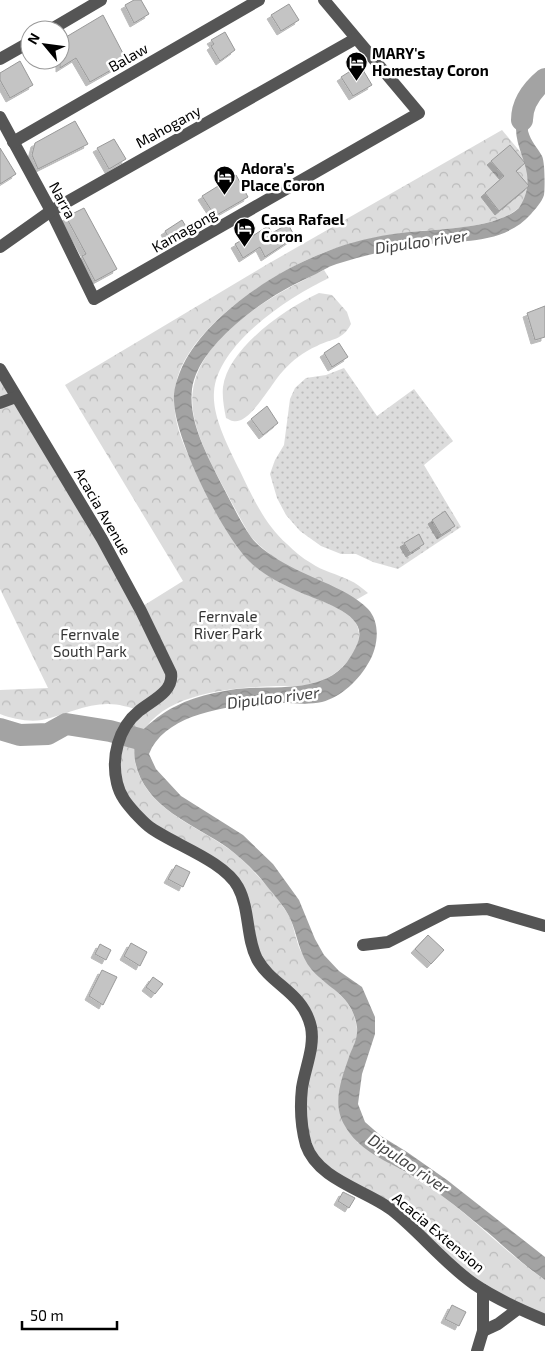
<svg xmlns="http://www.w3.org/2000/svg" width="545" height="1351" font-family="'Exo 2',sans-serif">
	<defs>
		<pattern id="grass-dots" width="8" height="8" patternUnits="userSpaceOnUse" patternTransform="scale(1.25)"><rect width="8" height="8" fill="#dcdcdc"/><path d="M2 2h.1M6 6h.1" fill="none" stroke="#bbb" stroke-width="1.8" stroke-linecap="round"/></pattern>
		<pattern id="forest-crowns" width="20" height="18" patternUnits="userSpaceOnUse" patternTransform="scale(1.25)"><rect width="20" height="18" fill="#dcdcdc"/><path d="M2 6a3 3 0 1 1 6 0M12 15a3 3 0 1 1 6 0" fill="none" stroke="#bbb"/></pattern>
		<pattern id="water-waves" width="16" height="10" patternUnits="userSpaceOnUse" patternTransform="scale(1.25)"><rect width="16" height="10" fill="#a3a3a3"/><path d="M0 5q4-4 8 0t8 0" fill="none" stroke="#8b8b8b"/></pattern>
		<filter id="shadow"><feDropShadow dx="-4" dy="4" stdDeviation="0" flood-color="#0004"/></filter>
	</defs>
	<rect width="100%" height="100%" fill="#fff"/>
	<!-- grass -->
	<polygon fill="url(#grass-dots)" points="344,368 377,416 414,389 453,441 424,465 461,527 398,569 373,562 356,554 341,554 321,546 300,531 286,515 277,498 270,474 275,460 284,445 290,399 295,388 306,378 326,375"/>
	<!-- forest -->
	<g fill="url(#forest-crowns)">
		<path d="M502,130L537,172C536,193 522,210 502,218C468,231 430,228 395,234C373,238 349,243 328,251C277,270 202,318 180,370C159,423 200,476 225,519C233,534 241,554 254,565C266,575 279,582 293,589C310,597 353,609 358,628C365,652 335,678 314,684C302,687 288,686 276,686C234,688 166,692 142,733C137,743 133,750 135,762C145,809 194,824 229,849C239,856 249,866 257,875C267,885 284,906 290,918C295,930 296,944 303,955C309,965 319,976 328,984C338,993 347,999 353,1013C355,1018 358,1029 357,1035C356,1043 351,1049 351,1057C350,1067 352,1078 353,1088C354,1106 355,1124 357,1142C383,1161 412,1174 438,1193C476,1220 507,1254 545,1280V1320L483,1290L391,1209L323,1170L301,1119L311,1048L306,1012L257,959L238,885L149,827L124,801L115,763L139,710C128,707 119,704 108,704C85,704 64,715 42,720C28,722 13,719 0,714V690L48,688L0,589V373L138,609L183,581L65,385L266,265Z"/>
		<path d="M324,270L329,278C290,296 217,344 214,392C212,417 229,448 240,471C252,496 265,525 287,544C294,551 302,558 311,563C322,571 337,574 349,580C356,583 362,588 368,593L356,600C341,590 325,584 308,576C289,568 270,556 255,541C250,537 247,530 244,525C235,509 226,492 217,475C207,455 196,433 193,411C183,342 272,295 324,270Z"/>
		<path d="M319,293L332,295L347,312L351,324C342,341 332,338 317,346C303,352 293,360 283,371C272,382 250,425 233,421C231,421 229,419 226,418C224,408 222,397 223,387C228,348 286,308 319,293Z"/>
	</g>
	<!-- water -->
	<path fill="url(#water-waves)" d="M532,91C529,104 526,117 528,131C531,142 537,147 542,156C545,162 545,188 544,195C542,202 535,209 531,214C503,246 456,240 418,245C392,249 365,255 340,263C331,265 322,271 314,275C285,288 260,303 236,324C217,341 196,363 192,389C188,423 209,458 223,487C232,504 240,521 251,537C256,544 265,551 273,556C300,576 346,586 368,609C381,623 378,647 369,662C359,680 341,697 322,702C309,705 294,703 281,703C240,704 166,710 149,754L156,769L181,796L243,835L273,864L299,900L315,939L324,955L339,971L362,987L375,1017V1034L362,1074L358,1104L365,1122L381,1136L407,1152L447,1180L545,1257V1280C522,1264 502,1244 480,1226C456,1206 431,1186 404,1171C382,1159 358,1149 345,1126C331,1103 342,1078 350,1054C354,1045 358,1037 357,1027C352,995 331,991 312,970C299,955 298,936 290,918C284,905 271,892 262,880C253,869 240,857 228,848C194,824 144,808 135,761C132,743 139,731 153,721C176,702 201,695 230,690C271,683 326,698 351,656C355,649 361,640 359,630C355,610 314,599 297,591C281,584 262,574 249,561C222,534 175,440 174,401C173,389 178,376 183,365C208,315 276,270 328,251C350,242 376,236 401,233C433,229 495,230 519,208C545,167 502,149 521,106C523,101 528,96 532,91Z"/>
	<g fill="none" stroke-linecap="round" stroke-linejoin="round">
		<!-- river -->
		<g stroke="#a3a3a3" stroke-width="22">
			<path d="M522,120C522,103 533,89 545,79"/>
			<polyline points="0,729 20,735 48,734 66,724 110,731 143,740"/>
		</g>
	</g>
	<!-- building -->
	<g fill="#c4c4c4" stroke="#999" filter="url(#shadow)">
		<polygon points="134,0 141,0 149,14 134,23 125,5"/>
		<polygon points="289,4 299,20 281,31 271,15"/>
		<polygon points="103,15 127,61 90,82 76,58 60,68 60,45 68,40 66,37"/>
		<polygon points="225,32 235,50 220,61 211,46 214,44 211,40"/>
		<polygon points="20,61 33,85 10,98 0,80 0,73"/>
		<polygon points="360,65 372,85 353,96 341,77"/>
		<polygon points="75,121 88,144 38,169 32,155 35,143"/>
		<polygon points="114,139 126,159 109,169 97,148"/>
		<polygon points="510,145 525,163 516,171 529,186 499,211 485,193 504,176 491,161"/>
		<polygon points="0,148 16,174 0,184"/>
		<polygon points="236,175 248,197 215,216 202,196"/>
		<polygon points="84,208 117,269 95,281 82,256 86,254 66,217"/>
		<polygon points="182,220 190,233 172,244 165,231"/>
		<polygon points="288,224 295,237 265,257 260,247 243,258 235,244 247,237 248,239 268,226 272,233"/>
		<polygon points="545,306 545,337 535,340 527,313"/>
		<polygon points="339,343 348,357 332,367 324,353"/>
		<polygon points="267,406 278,423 263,435 251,419"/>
		<polygon points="445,511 455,526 441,535 432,520"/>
		<polygon points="419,534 424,544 410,553 404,543"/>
		<polygon points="176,865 190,872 183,887 168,879"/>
		<polygon points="428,935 444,950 431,964 415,949"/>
		<polygon points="131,943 147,952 140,966 124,956"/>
		<polygon points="100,944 111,950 106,960 95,954"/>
		<polygon points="102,970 117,977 103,1005 89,996"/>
		<polygon points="153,977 163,984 155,994 146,987"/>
		<polygon points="343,1192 355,1198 349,1208 338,1201"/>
		<polygon points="452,1305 466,1312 459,1326 445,1319"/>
	</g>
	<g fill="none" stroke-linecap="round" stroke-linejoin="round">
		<!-- minor -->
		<g stroke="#555" stroke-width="12">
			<polyline points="50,30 101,0"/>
			<polyline points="0,59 30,42"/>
			<polyline points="0,117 51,211 94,299 419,113 324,0"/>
			<polyline points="13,142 259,0"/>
			<polyline points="0,247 51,211 355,39"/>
			<path d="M0,369L102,539L141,611L171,673C174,692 151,701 139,711C118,728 111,758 117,783C120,796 127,804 135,813C140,818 145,824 151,828C175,845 224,861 238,887C250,909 246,938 257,959C272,986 303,992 311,1027C315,1047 305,1068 302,1088C300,1106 301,1127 306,1145C318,1180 366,1190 392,1210C421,1233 444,1263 474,1284C496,1299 521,1310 545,1320"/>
			<polyline points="0,403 16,397"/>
			<polyline points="363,945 388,942 449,911 487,909 545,926"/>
			<polyline points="483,1331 498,1324 518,1309"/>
			<polyline points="477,1351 483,1331 483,1290"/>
		</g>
	</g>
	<!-- icons -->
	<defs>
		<symbol id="hotel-pin" viewBox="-11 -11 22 30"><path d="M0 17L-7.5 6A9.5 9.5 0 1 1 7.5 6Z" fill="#000" stroke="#fff"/><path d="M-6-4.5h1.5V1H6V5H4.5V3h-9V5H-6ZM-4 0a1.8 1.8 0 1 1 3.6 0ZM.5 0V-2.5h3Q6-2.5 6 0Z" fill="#fff"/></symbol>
	</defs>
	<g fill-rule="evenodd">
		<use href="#hotel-pin" x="344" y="50" width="25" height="34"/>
		<use href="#hotel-pin" x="212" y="164" width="25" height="34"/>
		<use href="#hotel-pin" x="232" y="216" width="25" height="34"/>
	</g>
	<g text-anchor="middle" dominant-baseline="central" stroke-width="5" stroke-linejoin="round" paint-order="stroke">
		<!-- poi labels -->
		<g font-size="15" font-weight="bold" fill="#000" stroke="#fff" text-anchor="start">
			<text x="372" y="53">MARY's<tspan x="372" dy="17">Homestay Coron</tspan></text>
			<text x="241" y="168">Adora's<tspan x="241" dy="17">Place Coron</tspan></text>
			<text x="261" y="219">Casa Rafael<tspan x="261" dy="17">Coron</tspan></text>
		</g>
		<!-- street labels -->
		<g font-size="15" fill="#000" stroke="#fff">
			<text transform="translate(128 57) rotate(-30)">Balaw</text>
			<text transform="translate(168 126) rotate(-29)">Mahogany</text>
			<text transform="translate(63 200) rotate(62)">Narra</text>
			<text transform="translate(184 230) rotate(-30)">Kamagong</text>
			<text transform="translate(103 511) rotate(60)">Acacia Avenue</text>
			<text transform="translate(439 1232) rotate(40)">Acacia Extension</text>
		</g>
		<!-- park labels -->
		<g font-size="15" fill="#333" stroke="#fff">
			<text x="228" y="616">Fernvale<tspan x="228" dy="17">River Park</tspan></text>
			<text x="90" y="634">Fernvale<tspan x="90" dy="17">South Park</tspan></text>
		</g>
		<!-- water labels -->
		<g font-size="16" font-style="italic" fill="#444" stroke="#fff">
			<text transform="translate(421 241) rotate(-8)">Dipulao river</text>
			<text transform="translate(273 697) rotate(-7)">Dipulao river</text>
			<text transform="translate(409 1163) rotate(34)">Dipulao river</text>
		</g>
	</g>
	<!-- north arrow -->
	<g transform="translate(45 45) rotate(299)"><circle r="24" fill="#ffffff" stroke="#999999"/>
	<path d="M0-4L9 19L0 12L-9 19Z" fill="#000000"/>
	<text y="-8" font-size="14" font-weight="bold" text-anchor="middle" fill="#000000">N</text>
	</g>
	<!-- scale -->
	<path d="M22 1321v8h95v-8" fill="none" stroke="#000000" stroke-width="2.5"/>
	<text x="30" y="1321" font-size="15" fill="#000000" stroke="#ffffff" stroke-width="4" paint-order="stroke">50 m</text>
</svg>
